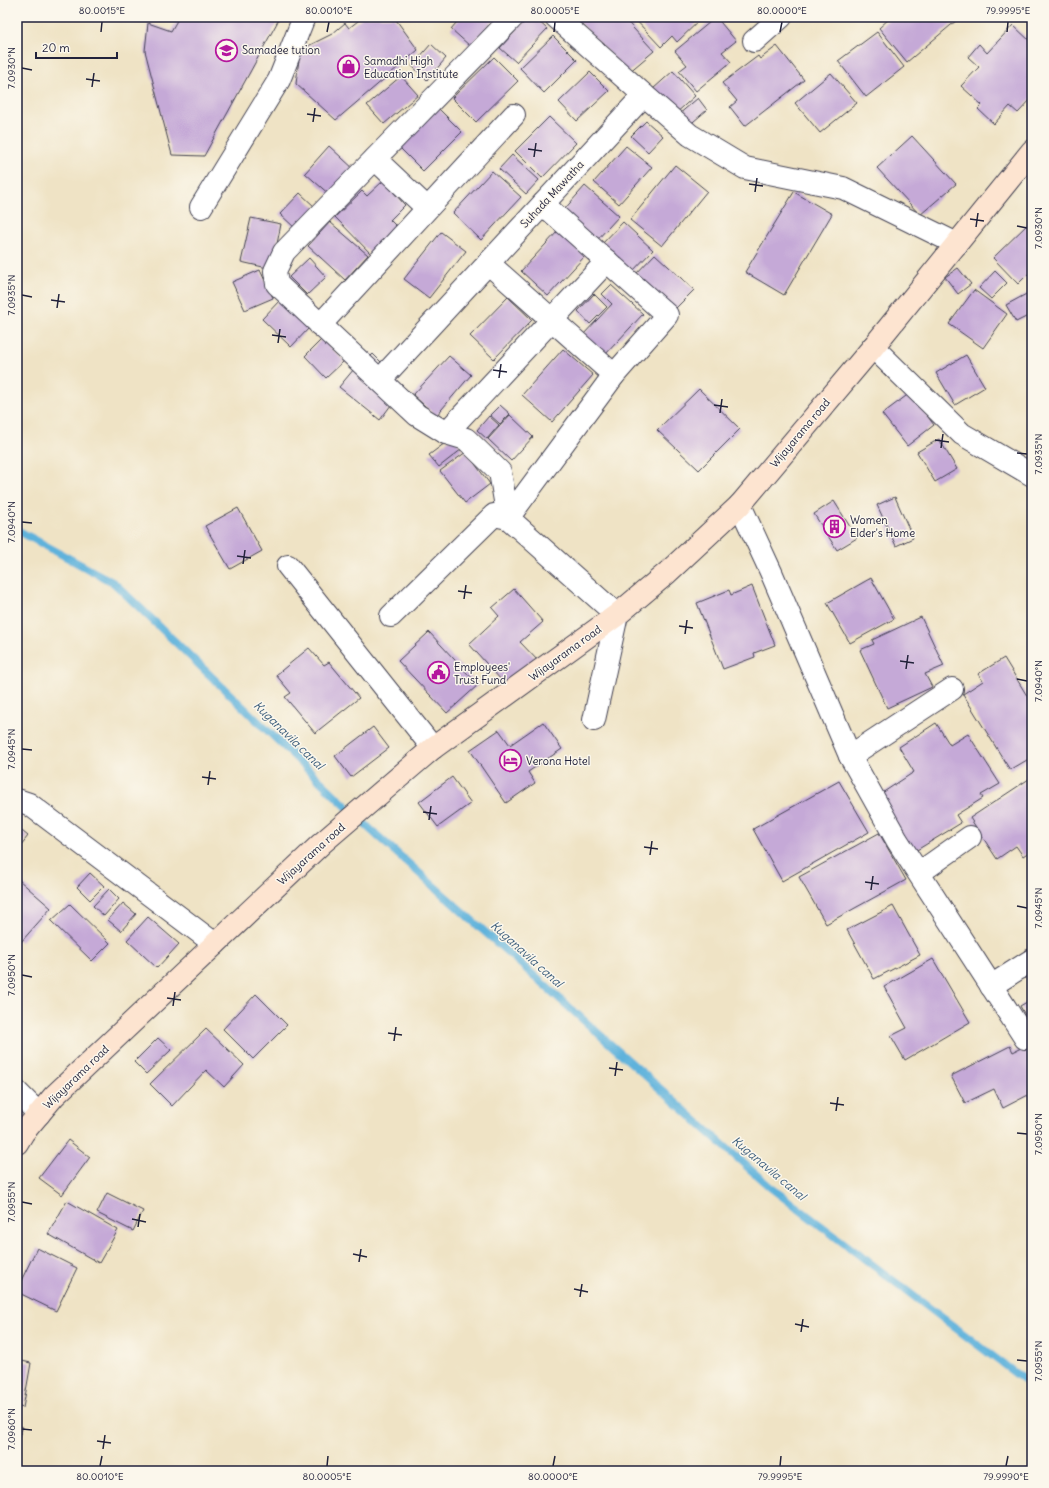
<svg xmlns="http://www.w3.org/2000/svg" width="1049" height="1488" font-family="Delius,sans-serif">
	<rect width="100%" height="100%" fill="#fbf7ec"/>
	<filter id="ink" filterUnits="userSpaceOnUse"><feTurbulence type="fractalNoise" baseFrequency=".025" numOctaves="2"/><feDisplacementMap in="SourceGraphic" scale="8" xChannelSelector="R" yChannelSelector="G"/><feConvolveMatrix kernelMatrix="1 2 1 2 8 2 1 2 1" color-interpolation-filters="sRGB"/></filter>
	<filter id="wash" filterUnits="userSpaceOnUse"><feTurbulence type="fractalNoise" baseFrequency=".012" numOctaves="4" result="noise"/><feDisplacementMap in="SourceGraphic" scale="16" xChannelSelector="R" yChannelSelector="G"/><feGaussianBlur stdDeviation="0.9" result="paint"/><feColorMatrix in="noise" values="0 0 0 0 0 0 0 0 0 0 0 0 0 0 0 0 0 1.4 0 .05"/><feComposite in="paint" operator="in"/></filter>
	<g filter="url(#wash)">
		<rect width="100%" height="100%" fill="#efe3c5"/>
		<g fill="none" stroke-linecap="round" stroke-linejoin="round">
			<!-- stream -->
			<polyline stroke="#5fb2db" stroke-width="8" points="17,530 114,583 371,830 770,1187 1032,1386"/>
		</g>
		<g id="blocks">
			<!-- building -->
			<g fill="#c5a9d7">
				<polygon points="179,17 272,17 278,21 204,156 172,155 145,51 148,23 171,31"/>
				<polygon points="363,17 394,17 418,50 336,120 296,84 300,50 332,34 345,23 349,28"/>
				<polygon points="461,17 494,17 495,18 470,46 451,29"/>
				<polygon points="528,17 534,17 547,29 516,62 500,48"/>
				<polygon points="575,17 623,17 654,51 628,73"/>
				<polygon points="633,17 703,17 677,42 672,36 661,47"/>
				<polygon points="716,17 736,41 722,52 731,62 696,91 679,71 687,65 675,51"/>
				<polygon points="891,17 903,17 906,20 910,17 955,17 957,20 907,62 879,28"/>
				<polygon points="964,17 973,17 968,21"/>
				<polygon points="1013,25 1032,43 1032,98 1018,113 1010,106 994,124 978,109 982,105 961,86 979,67 968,57 979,44 987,53"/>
				<polygon points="877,32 904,67 866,97 838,61"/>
				<polygon points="553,36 577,60 544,93 520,68"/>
				<polygon points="431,44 446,58 427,80 412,66"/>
				<polygon points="777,46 804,80 745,126 730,107 737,101 722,83 758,56 760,59"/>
				<polygon points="494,57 518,81 476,122 452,98"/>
				<polygon points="673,71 695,96 675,114 653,89"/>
				<polygon points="590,72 609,91 577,121 559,102"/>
				<polygon points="831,73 857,103 820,133 795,103"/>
				<polygon points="401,76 418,95 384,124 367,105"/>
				<polygon points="698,98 707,110 687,127 678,115"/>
				<polygon points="438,108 462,132 423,171 399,147"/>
				<polygon points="549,117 576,143 542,178 515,151"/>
				<polygon points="646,121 663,136 648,152 631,136"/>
				<polygon points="912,136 956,184 920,215 877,168"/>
				<polygon points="329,146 355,170 331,196 305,173"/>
				<polygon points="626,146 652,167 619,204 594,182"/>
				<polygon points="512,155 539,180 526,194 499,169"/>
				<polygon points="675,165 707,191 662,246 630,220"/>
				<polygon points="492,171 521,197 481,240 453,213"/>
				<polygon points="383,181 405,205 390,220 399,229 372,255 335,217 362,191 367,196"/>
				<polygon points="585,186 619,216 596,241 562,212"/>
				<polygon points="794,192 832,214 784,295 745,272"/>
				<polygon points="300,193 316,208 296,229 280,214"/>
				<polygon points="251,218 281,224 272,269 241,262"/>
				<polygon points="1031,221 1032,222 1032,270 1018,284 993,258"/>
				<polygon points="330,222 368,255 345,280 308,246"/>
				<polygon points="623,222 653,250 629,275 599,247"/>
				<polygon points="558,231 585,256 548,296 521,271"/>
				<polygon points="441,232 466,251 429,298 404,279"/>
				<polygon points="655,254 694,290 672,312 634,276"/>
				<polygon points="309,258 326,277 307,295 289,277"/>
				<polygon points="958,268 971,284 958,294 945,277"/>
				<polygon points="260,270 273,298 245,310 232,282"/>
				<polygon points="995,271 1007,283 991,299 979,288"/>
				<polygon points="611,285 643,314 604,356 582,336 612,304 602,294"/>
				<polygon points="974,290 1007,314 983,348 949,324"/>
				<polygon points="1030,292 1032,297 1032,314 1016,322 1006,305"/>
				<polygon points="594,294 607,307 590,324 578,311"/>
				<polygon points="508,297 532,320 494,359 470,336"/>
				<polygon points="281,299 310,327 291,347 262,319"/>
				<polygon points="322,339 344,361 326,378 305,356"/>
				<polygon points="563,349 593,375 552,422 522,395"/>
				<polygon points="373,354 381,362 373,370 365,362"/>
				<polygon points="966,355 985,387 955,405 936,373"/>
				<polygon points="449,356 471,375 436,416 413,395"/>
				<polygon points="354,369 394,401 380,420 339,387"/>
				<polygon points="699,389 740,429 699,470 657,430"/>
				<polygon points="910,393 934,425 907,446 882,414"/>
				<polygon points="500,405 510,414 500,424 490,415"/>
				<polygon points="510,415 533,437 511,461 488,439"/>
				<polygon points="489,416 499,425 487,439 477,430"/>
				<polygon points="453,437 462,449 439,467 429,455"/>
				<polygon points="939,439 957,469 935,482 917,452"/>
				<polygon points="466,452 490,484 465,503 440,471"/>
				<polygon points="895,497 913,538 896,546 877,505"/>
				<polygon points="834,501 857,538 837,550 814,514"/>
				<polygon points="238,508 262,551 230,569 205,526"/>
				<polygon points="871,578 894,619 850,643 827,603"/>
				<polygon points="752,586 775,645 754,653 755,657 723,669 697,603 729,590 731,595"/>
				<polygon points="514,589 543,622 520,642 540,663 510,690 469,644 499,616 492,608"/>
				<polygon points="921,617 944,666 925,674 932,687 887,708 860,650 874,644 872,640"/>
				<polygon points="429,632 478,685 447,713 398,661"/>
				<polygon points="309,648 324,665 329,662 359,698 315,733 285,697 291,693 276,675"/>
				<polygon points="1004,658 1032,704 1032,757 1010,770 963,694 983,681 978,674"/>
				<polygon points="543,722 562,749 528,772 535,783 506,803 470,750 499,730 510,745"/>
				<polygon points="936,723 950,745 968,734 1000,784 981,795 983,798 956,815 961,823 912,853 876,797 914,772 899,747"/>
				<polygon points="373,727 389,748 351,777 335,756"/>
				<polygon points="452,777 471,803 438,827 419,802"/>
				<polygon points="1032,777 1032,850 1023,856 1016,846 997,859 970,818"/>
				<polygon points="839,781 869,832 782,881 753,829"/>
				<polygon points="17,827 28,836 17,850"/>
				<polygon points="879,833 906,880 826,924 799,877"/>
				<polygon points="90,873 104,886 90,900 77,887"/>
				<polygon points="19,880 51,908 21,942 17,939 17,882"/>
				<polygon points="109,889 119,899 104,916 93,906"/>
				<polygon points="123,903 136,914 121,931 108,920"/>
				<polygon points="70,904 110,943 92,961 51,921"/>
				<polygon points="893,906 920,955 874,979 847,930"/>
				<polygon points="148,917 179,944 157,968 127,940"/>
				<polygon points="933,959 970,1022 905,1060 891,1036 907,1028 884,987"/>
				<polygon points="256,994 287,1025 253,1059 223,1029"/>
				<polygon points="1032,999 1032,1027 1020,1006"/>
				<polygon points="206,1029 244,1065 224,1087 206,1070 172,1106 150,1084"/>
				<polygon points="158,1038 171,1050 146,1074 134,1062"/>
				<polygon points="1031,1043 1032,1093 1003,1108 994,1089 965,1103 951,1076 1010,1046 1013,1052"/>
				<polygon points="68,1140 90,1157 62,1195 39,1178"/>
				<polygon points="107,1193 143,1211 133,1231 97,1213"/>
				<polygon points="67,1201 118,1230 99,1263 48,1234"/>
				<polygon points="37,1248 77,1268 56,1311 17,1292 17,1289"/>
				<polygon points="17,1360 31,1363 23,1408 17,1406"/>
				<polygon points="17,1425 23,1427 17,1442"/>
			</g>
		</g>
	</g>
	<g filter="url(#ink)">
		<use href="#blocks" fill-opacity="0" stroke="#413f50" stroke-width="1"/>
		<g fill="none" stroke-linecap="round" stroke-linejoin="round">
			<defs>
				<g id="street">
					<polyline points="513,17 284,252 275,271 277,284 417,415 446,433 466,439 500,472 508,518 614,375 667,315 543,204"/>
					<polyline points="754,41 781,17"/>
					<polyline points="644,95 690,135 745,168 843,188 957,244"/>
					<polyline points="375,159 427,208"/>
					<polyline points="201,207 279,80 304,17"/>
					<polyline points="488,263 614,375"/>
					<polyline points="320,325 514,115"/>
					<polyline points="873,347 962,434 1032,475"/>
					<polyline points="380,380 644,95 556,17"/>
					<polyline points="446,433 607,261"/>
					<polyline points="740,505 771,572 850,756 897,840 1025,1038"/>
					<polyline points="288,566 433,748"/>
					<polyline points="391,616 494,515 508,518 617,615 594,720"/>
					<polyline points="850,756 952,689"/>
					<polyline points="17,800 29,804 215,944"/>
					<polyline points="919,873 970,837"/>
					<polyline points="991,986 1032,960"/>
					<polyline points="17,1092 39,1114"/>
				</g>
				<polyline id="secondary" points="17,1143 23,1133 54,1096 321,844 433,748 617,615 667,573 740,505 873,347 1032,151"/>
			</defs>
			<!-- street casing -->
			<use href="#street" stroke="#413f50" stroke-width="24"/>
			<!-- secondary casing -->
			<use href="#secondary" stroke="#413f50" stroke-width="24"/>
			<!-- street -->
			<use href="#street" stroke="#fff" stroke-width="22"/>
			<!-- secondary -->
			<use href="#secondary" stroke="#fde4d0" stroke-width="22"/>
		</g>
	</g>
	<!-- ticks -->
	<path fill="none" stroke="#22223b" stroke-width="1.5" d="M101,32L102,22M327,32L329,22M554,32L555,22M780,32L782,22M1007,32L1008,22M22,68L32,70M86,79L100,81M92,87L94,73M307,114L321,116M313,122L315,108M528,149L542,151M534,157L536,143M749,184L763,186M755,192L757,178M970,219L984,221M1017,226L1027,228M976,227L978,213M22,295L32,297M51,300L65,302M57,308L59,294M272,335L286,337M278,343L280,329M493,370L507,372M499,378L501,364M714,405L728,407M720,413L722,399M935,440L949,442M941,448L943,434M1017,453L1027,454M22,522L32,523M237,556L251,558M243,564L245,550M458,591L472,593M464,599L466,585M679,626L693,628M685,634L687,620M900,661L914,663M906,669L908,655M1017,679L1027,681M22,749L32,750M202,777L216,779M208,785L210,771M423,812L437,814M429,820L431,806M644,847L658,849M650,855L652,841M865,882L879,884M871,890L873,876M1017,906L1027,908M22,975L32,977M167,998L181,1000M173,1006L175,992M388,1033L402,1035M394,1041L396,1027M609,1068L623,1070M615,1076L617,1062M830,1103L844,1105M836,1111L838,1097M1017,1133L1027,1134M22,1202L32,1204M132,1219L146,1222M138,1227L140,1214M353,1254L367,1257M359,1262L361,1249M574,1289L588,1292M580,1297L582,1284M795,1324L809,1327M801,1332L803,1319M1017,1360L1027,1361M22,1429L32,1430M97,1441L111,1443M103,1449L105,1435M100,1466L102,1456M327,1466L328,1456M553,1466L555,1456M780,1466L781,1456M1006,1466L1008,1456"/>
	<!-- icons -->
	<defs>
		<symbol id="university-ring" viewBox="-11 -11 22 22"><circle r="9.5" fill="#fbf7ec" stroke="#b5179e" stroke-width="1.5"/><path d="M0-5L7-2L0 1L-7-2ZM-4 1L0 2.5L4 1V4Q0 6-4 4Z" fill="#b5179e"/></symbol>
		<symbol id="shop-ring" viewBox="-11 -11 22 22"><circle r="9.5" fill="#fbf7ec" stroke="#b5179e" stroke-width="1.5"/><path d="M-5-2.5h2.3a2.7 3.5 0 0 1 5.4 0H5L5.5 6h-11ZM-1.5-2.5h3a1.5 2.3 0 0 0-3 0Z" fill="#b5179e"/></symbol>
		<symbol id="building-ring" viewBox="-11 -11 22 22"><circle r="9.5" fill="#fbf7ec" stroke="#b5179e" stroke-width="1.5"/><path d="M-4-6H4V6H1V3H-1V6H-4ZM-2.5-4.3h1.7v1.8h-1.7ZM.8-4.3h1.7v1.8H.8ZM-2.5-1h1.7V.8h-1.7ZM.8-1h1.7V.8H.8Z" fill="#b5179e"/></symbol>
		<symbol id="civic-ring" viewBox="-11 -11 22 22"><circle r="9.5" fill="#fbf7ec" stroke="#b5179e" stroke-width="1.5"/><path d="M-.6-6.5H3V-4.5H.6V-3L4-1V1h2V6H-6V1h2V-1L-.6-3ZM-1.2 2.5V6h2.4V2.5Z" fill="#b5179e"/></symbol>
		<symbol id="hotel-ring" viewBox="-11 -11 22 22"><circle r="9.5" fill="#fbf7ec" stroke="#b5179e" stroke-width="1.5"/><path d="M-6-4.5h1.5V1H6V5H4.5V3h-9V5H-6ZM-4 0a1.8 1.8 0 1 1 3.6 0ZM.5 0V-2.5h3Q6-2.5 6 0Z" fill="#b5179e"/></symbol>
	</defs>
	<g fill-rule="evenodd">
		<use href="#university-ring" x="214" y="38" width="25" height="25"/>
		<use href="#shop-ring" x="336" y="54" width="25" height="25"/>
		<use href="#building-ring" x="822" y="514" width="25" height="25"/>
		<use href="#civic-ring" x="426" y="660" width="25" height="25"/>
		<use href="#hotel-ring" x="498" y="748" width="25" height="25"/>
	</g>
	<g text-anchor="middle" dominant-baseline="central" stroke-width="3" stroke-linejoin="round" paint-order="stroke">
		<!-- poi labels -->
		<g font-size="11" fill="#22223b" stroke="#fbf7ec" text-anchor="start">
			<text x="242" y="50">Samadee tution</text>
			<text x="364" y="61">Samadhi High<tspan x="364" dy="13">Education Institute</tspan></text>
			<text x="850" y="520">Women<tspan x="850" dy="13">Elder's Home</tspan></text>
			<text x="454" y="667">Employees'<tspan x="454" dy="13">Trust Fund</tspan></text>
			<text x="526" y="761">Verona Hotel</text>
		</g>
		<!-- street labels -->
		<g font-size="11" fill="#22223b" stroke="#fbf7ec">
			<text transform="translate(552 194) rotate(-47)">Suhada Mawatha</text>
			<text transform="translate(800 433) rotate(-50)">Wijayarama road</text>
			<text transform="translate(565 653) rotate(-36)">Wijayarama road</text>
			<text transform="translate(311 854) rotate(-42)">Wijayarama road</text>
			<text transform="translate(76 1077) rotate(-44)">Wijayarama road</text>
		</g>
		<!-- water labels -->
		<g font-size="12" font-style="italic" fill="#3a5c7b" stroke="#fbf7ec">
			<text transform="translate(289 735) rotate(44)">Kuganavila canal</text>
			<text transform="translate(527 954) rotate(42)">Kuganavila canal</text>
			<text transform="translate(769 1168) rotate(40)">Kuganavila canal</text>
		</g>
	</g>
	<!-- margin -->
	<rect width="1049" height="1488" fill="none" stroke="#fbf7ec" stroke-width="44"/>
	<!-- scale -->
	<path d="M36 52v6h81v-6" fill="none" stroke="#22223b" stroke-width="2"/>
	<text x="42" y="52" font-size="12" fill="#22223b" stroke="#fbf7ec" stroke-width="3" paint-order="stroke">20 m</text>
	<rect x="22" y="22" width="1005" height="1444" fill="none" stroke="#22223b" stroke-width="1.5"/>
	<g font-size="10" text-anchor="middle" fill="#22223b">
		<text x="102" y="14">80.0015°E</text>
		<text x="329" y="14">80.0010°E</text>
		<text x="555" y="14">80.0005°E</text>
		<text x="782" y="14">80.0000°E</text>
		<text x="1008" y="14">79.9995°E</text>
		<text transform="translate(11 68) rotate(-90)" y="4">7.0930°N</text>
		<text transform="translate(1038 228) rotate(-90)" y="4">7.0930°N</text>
		<text transform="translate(11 295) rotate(-90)" y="4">7.0935°N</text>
		<text transform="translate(1038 454) rotate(-90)" y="4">7.0935°N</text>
		<text transform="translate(11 522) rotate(-90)" y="4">7.0940°N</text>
		<text transform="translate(1038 681) rotate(-90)" y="4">7.0940°N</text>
		<text transform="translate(11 749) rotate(-90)" y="4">7.0945°N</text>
		<text transform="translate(1038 908) rotate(-90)" y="4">7.0945°N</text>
		<text transform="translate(11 975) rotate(-90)" y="4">7.0950°N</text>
		<text transform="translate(1038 1134) rotate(-90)" y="4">7.0950°N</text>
		<text transform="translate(11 1202) rotate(-90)" y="4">7.0955°N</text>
		<text transform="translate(1038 1361) rotate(-90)" y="4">7.0955°N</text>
		<text transform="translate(11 1429) rotate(-90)" y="4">7.0960°N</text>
		<text x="100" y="1480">80.0010°E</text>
		<text x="327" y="1480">80.0005°E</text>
		<text x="553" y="1480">80.0000°E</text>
		<text x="780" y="1480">79.9995°E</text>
		<text x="1006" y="1480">79.9990°E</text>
	</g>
</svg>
